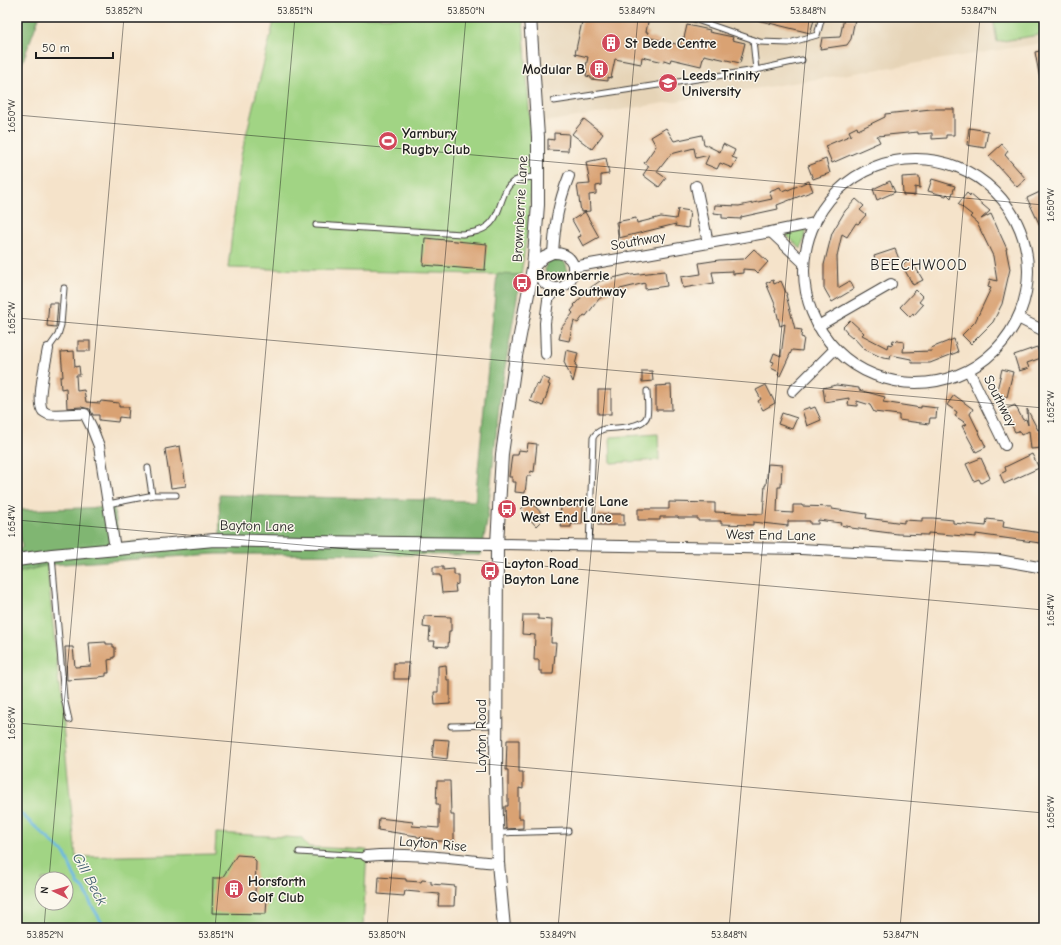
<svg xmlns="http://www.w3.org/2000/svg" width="1061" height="945" font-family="'Comic Neue',sans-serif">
	<rect width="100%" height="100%" fill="#fbf7ec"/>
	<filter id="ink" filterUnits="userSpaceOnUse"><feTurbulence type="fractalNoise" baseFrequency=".025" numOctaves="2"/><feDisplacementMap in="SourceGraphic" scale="8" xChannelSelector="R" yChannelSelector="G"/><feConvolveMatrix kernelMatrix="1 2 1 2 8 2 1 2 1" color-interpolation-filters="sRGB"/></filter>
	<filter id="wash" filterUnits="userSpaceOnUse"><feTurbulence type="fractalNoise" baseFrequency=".012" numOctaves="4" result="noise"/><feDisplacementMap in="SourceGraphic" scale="16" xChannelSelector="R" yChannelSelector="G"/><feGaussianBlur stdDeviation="0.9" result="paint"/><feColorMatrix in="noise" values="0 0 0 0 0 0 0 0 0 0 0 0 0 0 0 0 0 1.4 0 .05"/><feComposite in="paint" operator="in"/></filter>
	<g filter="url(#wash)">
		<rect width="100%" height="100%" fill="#f5e3ca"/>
		<!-- built -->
		<polygon fill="#e6d4b7" points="538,17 1044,17 1044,43 545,122"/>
		<!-- green -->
		<g fill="#a1d484" stroke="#5e7850" fill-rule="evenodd">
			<polygon points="275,17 523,17 532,152 532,177 527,234 521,275 228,268 241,156"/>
			<polygon points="993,17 1044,17 1044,34 997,42"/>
			<polygon points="807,229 801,249 784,233"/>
			<polygon points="658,434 659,460 611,463 610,437"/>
			<path d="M47,565L76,857L215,854L216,833L301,838L308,847L367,850L363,928H17V573ZM42,879H66V903H42Z"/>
		</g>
		<!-- forest -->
		<g fill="#80b672" stroke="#4e6947">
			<polygon points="17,17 39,17 17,77"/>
			<circle cx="556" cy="269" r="11"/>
			<polygon points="497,274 521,275 500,397 487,522 481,555 216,554 47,565 17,573 17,550 22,548 17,510 114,507 120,543 220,536 219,495 475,501"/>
		</g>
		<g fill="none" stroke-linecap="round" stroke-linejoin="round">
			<!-- stream -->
			<polyline stroke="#67b7e2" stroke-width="3" points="17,810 65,854 78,884 84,889 91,904 105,928"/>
		</g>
		<g id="blocks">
			<!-- building -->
			<g fill="#d9a273">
				<polygon points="583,17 649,17 646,32 648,32 647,37 680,45 682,37 684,38 687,25 710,30 709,32 733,37 732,40 745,43 740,63 704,55 701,66 671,59 670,62 664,60 664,62 642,57 641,64 615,59 611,78 608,77 608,81 591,79 591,77 586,76 587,71 585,71 588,57 575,54"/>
				<polygon points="757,17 815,17 810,33 757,20"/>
				<polygon points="844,18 855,19 851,39 847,45 820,49 822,38 840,37"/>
				<polygon points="1044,50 1044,78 1040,79 1035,52"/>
				<polygon points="931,109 954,109 954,135 946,135 946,138 932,139 932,133 918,134 918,132 877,136 880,142 832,163 825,146 851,135 849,131 857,127 858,130 885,117 885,114"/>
				<polygon points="584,119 603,134 592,149 572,134"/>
				<polygon points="666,128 674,141 702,135 704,144 720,152 723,144 735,150 732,157 737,159 732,168 720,163 717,169 705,164 709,155 696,158 694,148 671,154 657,172 666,178 659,187 643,175 649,166 644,163 656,146 651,137"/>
				<polygon points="969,128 988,131 985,148 967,145"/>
				<polygon points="554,133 569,134 568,151 548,150 548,139 554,140"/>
				<polygon points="1002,144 1008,151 1005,155 1026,179 1017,187 989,156"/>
				<polygon points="606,158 609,174 601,175 601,185 596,186 596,194 589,195 590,211 581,212 577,185 590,184 586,162"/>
				<polygon points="826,159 830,173 813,179 808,166"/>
				<polygon points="919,176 920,188 915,187 915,195 903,195 902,177"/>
				<polygon points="932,179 955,186 951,198 947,194 946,196 928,191"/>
				<polygon points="809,181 813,191 777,205 778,209 741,217 741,219 722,218 722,214 714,213 715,205 739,206 772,199 769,191 780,187 782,191 787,189 788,190"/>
				<polygon points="890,181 895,192 877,200 873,189"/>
				<polygon points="1042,191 1044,196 1044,234 1027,198"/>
				<polygon points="967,193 970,196 970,194 990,211 981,219 991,214 1007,249 1006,249 1010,269 1002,304 993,322 971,344 962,335 975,322 991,288 988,287 990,279 997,281 993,256 977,223 970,217 972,215 958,204"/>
				<polygon points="856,199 864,206 860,210 866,215 858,224 856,223 847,237 842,234 837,256 838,288 850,281 854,289 832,302 824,288 824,265 832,233 845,211"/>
				<polygon points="678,209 690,211 688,228 675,226 676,224 619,238 616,222 636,218 637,223 661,217 676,219"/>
				<polygon points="585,212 599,237 583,246 578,237 581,236 572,220"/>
				<polygon points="425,238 487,244 485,270 423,265"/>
				<polygon points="754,249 768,262 758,273 755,270 743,269 743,273 733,274 733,271 712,272 714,283 683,288 681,277 701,274 699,263 719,260 744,259"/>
				<polygon points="895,249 899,259 877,266 874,256"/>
				<polygon points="911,260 923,280 913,285 902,265"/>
				<polygon points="665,271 667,286 645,289 645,283 612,291 599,299 586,316 584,315 578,323 574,321 569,341 559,339 562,327 573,313 571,311 575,306 574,305 590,288 600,281 630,274 631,275"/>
				<polygon points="773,280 774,284 781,281 787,295 786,295 795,329 802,330 801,337 804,338 802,351 792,350 780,376 778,375 779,372 771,368 774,362 771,361 774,353 781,356 785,324 780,326 776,309 777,309 766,283"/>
				<polygon points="916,290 923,297 919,302 923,305 914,315 913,313 910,317 900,307"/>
				<polygon points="49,303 58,303 56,327 47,326"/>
				<polygon points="850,320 864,333 862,335 887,348 888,344 892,345 893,340 904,342 903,352 932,351 931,348 954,339 958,352 930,363 912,363 911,359 891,355 890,359 883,358 864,349 853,337 852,338 846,333 847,332 843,327"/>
				<rect x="78" y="341" width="12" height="10"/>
				<polygon points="1037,347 1041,358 1027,363 1029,368 1019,371 1014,355"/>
				<polygon points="566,350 578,353 575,365 577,366 573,382 564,362"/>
				<polygon points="74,351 75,367 79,366 80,375 76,375 77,391 84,390 86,402 100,403 101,401 119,403 119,407 129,407 128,418 119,417 118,422 99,420 99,415 93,415 90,409 81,407 67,408 66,388 61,389 60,377 63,377 61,352"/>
				<polygon points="1002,369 1013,372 1007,397 996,394"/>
				<polygon points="642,371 652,371 653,381 642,382"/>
				<polygon points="542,377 550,380 548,384 550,385 543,406 530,401 536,384 539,385"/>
				<polygon points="671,385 672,410 656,410 656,386"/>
				<polygon points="766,385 775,403 763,410 758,401 761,399 756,390"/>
				<polygon points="836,385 859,388 859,390 885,397 883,402 921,408 921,406 937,408 936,418 930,418 929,424 913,422 899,420 899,415 874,412 870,405 857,401 857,406 848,405 849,398 825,402 823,388"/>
				<rect x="598" y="390" width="13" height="24"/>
				<polygon points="954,395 973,409 970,414 986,447 976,452 962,426 967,424 955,416 957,412 947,405"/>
				<polygon points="1015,405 1023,420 1026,419 1028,425 1027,409 1038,430 1040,429 1042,448 1031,449 1029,431 1021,435 1019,431 1015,432 1004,410"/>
				<polygon points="810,407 810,409 815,407 821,420 807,426 802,410"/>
				<polygon points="782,413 797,418 792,429 778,424"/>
				<polygon points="528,443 537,444 534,472 531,471 530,476 527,476 525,493 515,492 516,482 512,482 512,477 509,477 512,455 518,455 519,450 527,451"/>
				<polygon points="180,446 186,486 171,488 165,449"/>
				<polygon points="1032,454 1039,468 1004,484 1000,474 1006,471 1005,467"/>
				<polygon points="981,458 990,478 981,483 979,479 974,481 966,464"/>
				<polygon points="768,464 782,465 781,487 778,487 777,512 793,513 793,505 802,505 802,506 832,507 832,509 867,514 866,518 904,523 904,520 922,521 922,518 933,518 953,520 953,523 986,526 987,519 1004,521 1003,527 1041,533 1040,543 976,534 976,537 928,533 928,535 898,534 851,528 851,527 840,525 841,523 818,520 818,524 810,524 810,521 788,521 788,526 753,522 753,525 721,524 721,521 698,521 698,518 678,518 678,517 660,517 660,520 638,520 638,509 669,509 669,502 715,503 715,512 763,514 765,485 766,485"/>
				<polygon points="530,501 545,517 536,526 521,509"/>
				<polygon points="561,506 583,506 582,524 571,524 571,527 561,527 562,522 560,522"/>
				<rect x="598" y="514" width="26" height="11"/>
				<polygon points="433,567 443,567 443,570 454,569 454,575 458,575 458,584 455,585 456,592 442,593 440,575 433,575"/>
				<polygon points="523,615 538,615 538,619 552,620 551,643 556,643 553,674 542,674 542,671 539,671 539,660 534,660 535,635 522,634"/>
				<polygon points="424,616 451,617 451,631 449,631 448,647 434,646 435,641 429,641 430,628 423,627"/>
				<polygon points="106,642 106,644 113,644 113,647 115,647 115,657 113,657 113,659 108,660 109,673 106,673 106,676 99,677 99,678 67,680 65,647 73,647 75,667 91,666 89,643"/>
				<rect x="394" y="663" width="15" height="16"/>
				<polygon points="446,665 447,680 450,680 450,704 435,705 434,692 438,692 438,666"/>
				<polygon points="434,739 449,740 447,759 432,757"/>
				<polygon points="507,740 519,740 519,772 523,772 523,789 519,788 519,818 523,818 523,828 506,829 505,806 508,806 508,770 506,770"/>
				<polygon points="437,781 450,781 451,815 454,815 454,841 433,841 433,839 417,837 417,836 378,830 379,818 413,822 412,826 439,828 439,804 436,804"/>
				<polygon points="237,855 251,856 256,861 255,896 267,896 266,914 212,913 213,878 222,878"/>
				<polygon points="379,877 406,879 406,881 421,882 422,880 431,881 431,884 455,886 454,906 438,906 439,894 405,891 404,896 378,894"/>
			</g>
		</g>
	</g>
	<g filter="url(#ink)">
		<use href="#blocks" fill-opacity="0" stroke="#3d3a36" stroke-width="1"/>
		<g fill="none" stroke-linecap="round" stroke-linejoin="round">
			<defs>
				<g id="service">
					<polyline points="688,17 760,42 789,43 817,35 822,17"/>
					<polyline points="753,40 756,70 802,60"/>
					<polyline points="554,101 756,70"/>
					<path d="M316,225L462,234C467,233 473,233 478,231C507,222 495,187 519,179C524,177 532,178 538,177"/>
					<polyline points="48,349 58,335 61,325 64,288"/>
					<polyline points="148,468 152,495"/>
					<polyline points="108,504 154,495 176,495"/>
					<path d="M589,546L593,438C595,433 598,431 604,429C614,428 644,428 647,416C649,409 647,398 647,391"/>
					<polyline points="52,556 64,698 69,720"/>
					<polyline points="451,726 496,725"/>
					<polyline points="498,833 568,831"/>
					<polyline points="299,852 366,856"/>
				</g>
				<g id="minor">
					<circle cx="916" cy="271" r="112"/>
					<polyline points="696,186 708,243"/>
					<polyline points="771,232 804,263"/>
					<path d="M553,253C589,252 571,301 547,285C541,281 537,274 533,268L544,257Z"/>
					<path d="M553,253C555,223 558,204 569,176"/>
					<polyline points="573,267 771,232 815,223"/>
					<polyline points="1018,318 1044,331"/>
					<polyline points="818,326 891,284"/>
					<path d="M48,349C46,360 36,403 43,411C44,412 46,413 48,414C53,416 76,413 85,414L92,428L99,446L115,549"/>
					<polyline points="546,354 545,323 548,300 555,288"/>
					<polyline points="969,371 1005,445"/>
					<polyline points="793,391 835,349"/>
					<polyline points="497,544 801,549 999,560 1044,568"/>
					<path d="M366,856C409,852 454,859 498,863"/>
				</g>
				<g id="tertiary">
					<polyline points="17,560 52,555 214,540 306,542 497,544"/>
					<polyline points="504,928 498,863 496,777 497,544 502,454 516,356 533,268 538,205 538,137 530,17"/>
				</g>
			</defs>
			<!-- service casing -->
			<use href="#service" stroke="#3d3a36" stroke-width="7"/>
			<!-- minor casing -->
			<use href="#minor" stroke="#3d3a36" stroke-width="12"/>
			<!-- tertiary casing -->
			<use href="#tertiary" stroke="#3d3a36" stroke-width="14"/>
			<!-- service -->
			<use href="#service" stroke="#fff" stroke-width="5"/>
			<!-- minor -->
			<use href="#minor" stroke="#fff" stroke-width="10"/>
			<!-- tertiary -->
			<use href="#tertiary" stroke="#fff" stroke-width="12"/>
		</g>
	</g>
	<!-- ticks -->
	<path fill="none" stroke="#1c1c1c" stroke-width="1" stroke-opacity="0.45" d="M17,115L1044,205M17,318L1044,408M17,520L1044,610M17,723L1044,813M49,879L124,17M17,925L49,928M44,928L46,903M215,928L295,17M387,928L466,17M558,928L638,17M729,928L809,17M900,928L980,17"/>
	<!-- icons -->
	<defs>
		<symbol id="building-disc" viewBox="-11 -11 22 22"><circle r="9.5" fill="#d1495b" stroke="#fbf7ec"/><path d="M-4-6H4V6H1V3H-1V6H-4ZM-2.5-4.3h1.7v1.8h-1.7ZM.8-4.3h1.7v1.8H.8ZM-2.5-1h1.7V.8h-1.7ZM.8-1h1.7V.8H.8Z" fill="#fff"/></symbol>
		<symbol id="university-disc" viewBox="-11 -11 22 22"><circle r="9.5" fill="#d1495b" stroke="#fbf7ec"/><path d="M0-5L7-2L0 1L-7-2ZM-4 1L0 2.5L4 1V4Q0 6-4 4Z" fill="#fff"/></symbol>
		<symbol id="stadium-disc" viewBox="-11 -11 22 22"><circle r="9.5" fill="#d1495b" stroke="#fbf7ec"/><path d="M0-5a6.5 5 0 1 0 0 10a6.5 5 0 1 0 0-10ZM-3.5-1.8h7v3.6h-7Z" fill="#fff"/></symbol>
		<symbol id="bus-disc" viewBox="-11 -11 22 22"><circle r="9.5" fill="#d1495b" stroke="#fbf7ec"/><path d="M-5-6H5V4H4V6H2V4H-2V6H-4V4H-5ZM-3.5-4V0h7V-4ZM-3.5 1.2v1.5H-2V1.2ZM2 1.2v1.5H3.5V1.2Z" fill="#fff"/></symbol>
	</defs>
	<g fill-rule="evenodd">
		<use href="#building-disc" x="600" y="32" width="22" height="22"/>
		<use href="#building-disc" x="588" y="58" width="22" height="22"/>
		<use href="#university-disc" x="657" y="72" width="22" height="22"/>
		<use href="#stadium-disc" x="377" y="130" width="22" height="22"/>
		<use href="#bus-disc" x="511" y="272" width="22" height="22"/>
		<use href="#bus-disc" x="496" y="498" width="22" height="22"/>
		<use href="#bus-disc" x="479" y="560" width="22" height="22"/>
		<use href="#building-disc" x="223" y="878" width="22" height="22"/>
	</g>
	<g text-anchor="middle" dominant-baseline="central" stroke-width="3" stroke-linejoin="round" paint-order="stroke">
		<!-- poi labels -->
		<g font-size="14" font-weight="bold" fill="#1c1c1c" stroke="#fbf7ec" text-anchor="start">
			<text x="625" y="43">St Bede Centre</text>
			<text x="585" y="69" text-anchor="end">Modular B</text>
			<text x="682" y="75">Leeds Trinity<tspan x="682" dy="16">University</tspan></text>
			<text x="402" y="133">Yarnbury<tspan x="402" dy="16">Rugby Club</tspan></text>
			<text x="536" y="275">Brownberrie<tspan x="536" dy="16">Lane Southway</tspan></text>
			<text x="521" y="501">Brownberrie Lane<tspan x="521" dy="16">West End Lane</tspan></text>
			<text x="504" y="563">Layton Road<tspan x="504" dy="16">Bayton Lane</tspan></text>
			<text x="248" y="881">Horsforth<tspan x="248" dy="16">Golf Club</tspan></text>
		</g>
		<!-- street labels -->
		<g font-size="14" fill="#1c1c1c" stroke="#fbf7ec">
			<text transform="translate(520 209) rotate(-87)">Brownberrie Lane</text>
			<text transform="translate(638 241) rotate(-10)">Southway</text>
			<text transform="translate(1000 401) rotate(63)">Southway</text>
			<text transform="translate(257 526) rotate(1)">Bayton Lane</text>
			<text transform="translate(771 535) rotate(1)">West End Lane</text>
			<text transform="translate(481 736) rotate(-90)">Layton Road</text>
			<text transform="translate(433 844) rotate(5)">Layton Rise</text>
		</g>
		<!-- neighbourhood labels -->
		<g font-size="15" letter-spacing="1" fill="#1c1c1c" stroke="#fbf7ec">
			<text x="919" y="265">BEECHWOOD</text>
		</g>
		<!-- water labels -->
		<g font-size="15" font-style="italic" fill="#3a5a6b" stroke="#fbf7ec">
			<text transform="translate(90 879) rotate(62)">Gill Beck</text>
		</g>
	</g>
	<!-- margin -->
	<rect width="1061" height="945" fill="none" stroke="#fbf7ec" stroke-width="44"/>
	<!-- north arrow -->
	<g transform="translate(54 891) rotate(275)"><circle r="19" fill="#fbf7ec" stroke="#a29f99"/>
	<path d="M0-3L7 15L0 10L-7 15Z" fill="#d1495b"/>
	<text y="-6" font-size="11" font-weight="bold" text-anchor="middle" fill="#1c1c1c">N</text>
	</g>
	<!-- scale -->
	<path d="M36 52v6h77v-6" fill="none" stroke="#1c1c1c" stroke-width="2"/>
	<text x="42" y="52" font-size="12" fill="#1c1c1c" stroke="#fbf7ec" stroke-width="3" paint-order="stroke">50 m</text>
	<rect x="22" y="22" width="1017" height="901" fill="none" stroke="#1c1c1c" stroke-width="1.5"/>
	<g font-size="10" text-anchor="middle" fill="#1c1c1c">
		<text x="124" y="14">53.852°N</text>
		<text x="295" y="14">53.851°N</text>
		<text x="466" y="14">53.850°N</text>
		<text x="637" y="14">53.849°N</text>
		<text x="808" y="14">53.848°N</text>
		<text x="979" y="14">53.847°N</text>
		<text transform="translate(11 116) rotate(-90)" y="4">1.650°W</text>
		<text transform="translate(1050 205) rotate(-90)" y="4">1.650°W</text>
		<text transform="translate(11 318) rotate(-90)" y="4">1.652°W</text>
		<text transform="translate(1050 407) rotate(-90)" y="4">1.652°W</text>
		<text transform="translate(11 521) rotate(-90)" y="4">1.654°W</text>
		<text transform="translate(1050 610) rotate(-90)" y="4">1.654°W</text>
		<text transform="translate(11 723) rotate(-90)" y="4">1.656°W</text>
		<text transform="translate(1050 812) rotate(-90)" y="4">1.656°W</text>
		<text x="45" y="938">53.852°N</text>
		<text x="216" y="938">53.851°N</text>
		<text x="387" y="938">53.850°N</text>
		<text x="558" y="938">53.849°N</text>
		<text x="729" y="938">53.848°N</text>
		<text x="901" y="938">53.847°N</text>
	</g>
</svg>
